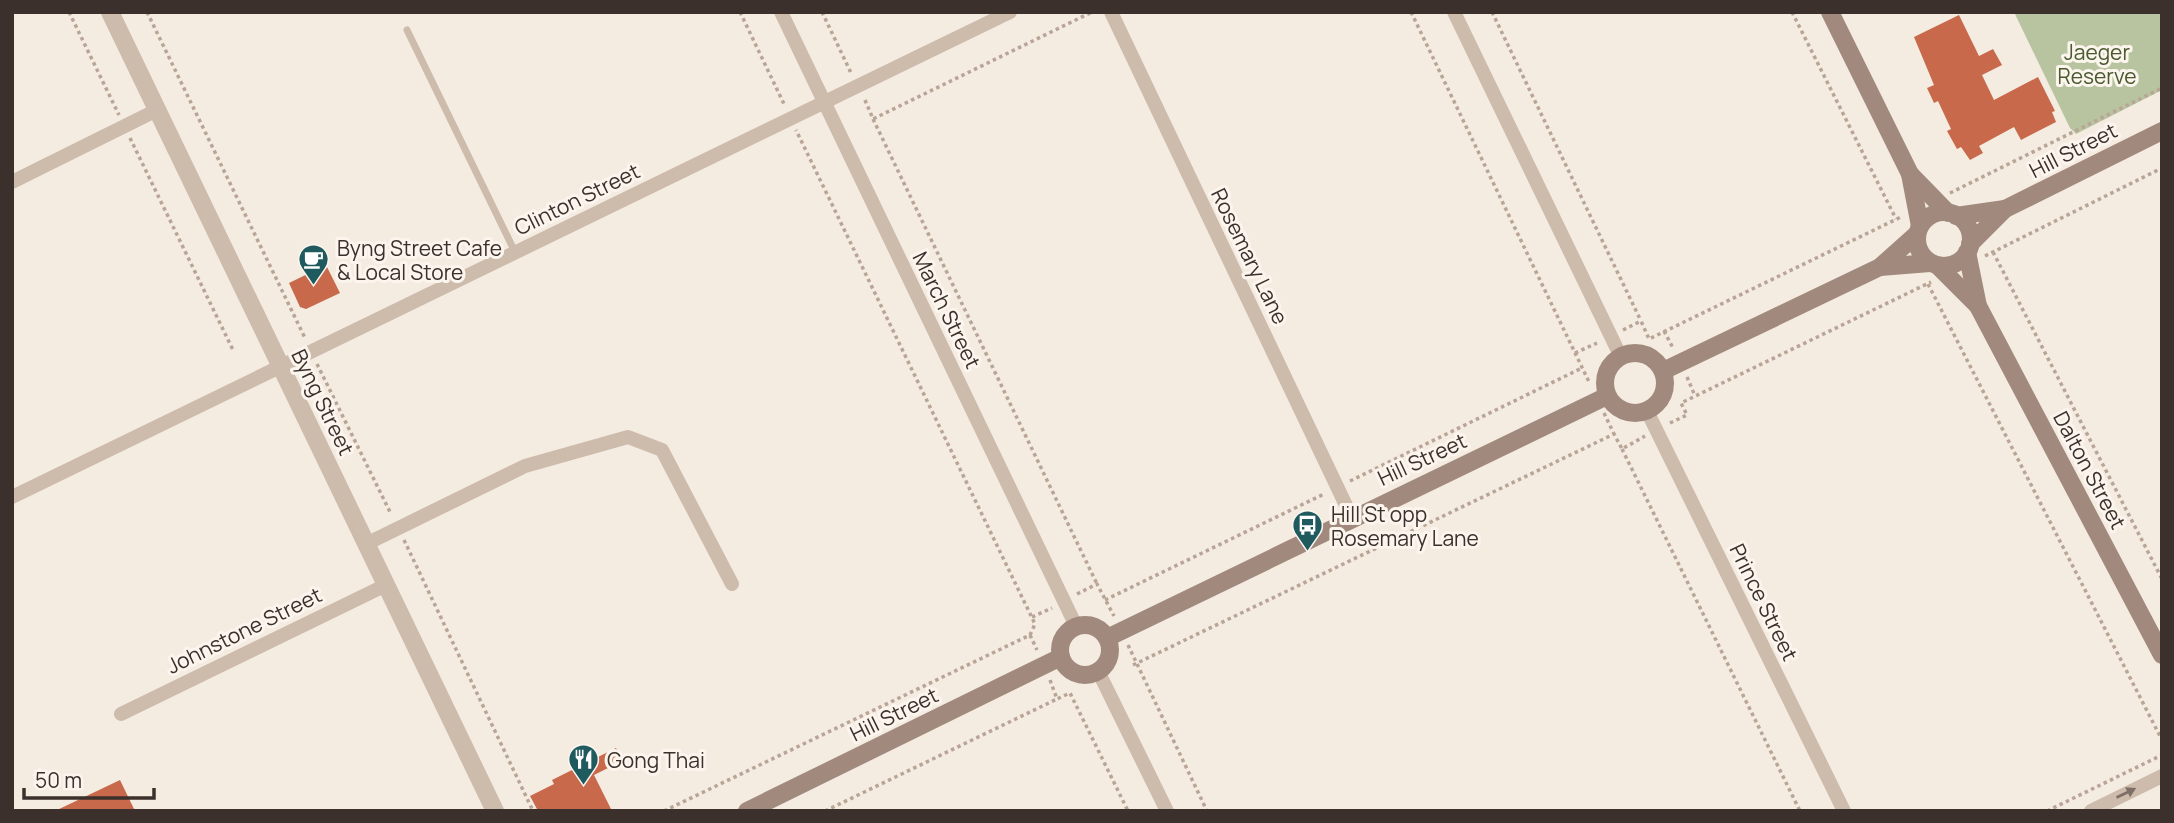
<svg xmlns="http://www.w3.org/2000/svg" width="2174" height="823" font-family="Manrope,sans-serif">
	<rect width="100%" height="100%" fill="#f4ebe1"/>
	<!-- green -->
	<polygon fill="#b8c4a0" points="2014,12 2162,12 2162,90 2076,134 2070,128"/>
	<!-- building -->
	<g fill="#c8694b">
		<polygon points="1959,15 1979,56 1993,49 2002,65 1982,75 1994,100 2038,77 2055,111 2052,112 2056,122 2021,140 2014,127 1979,146 1983,153 1970,160 1961,147 1957,149 1947,131 1951,129 1938,101 1934,103 1927,88 1934,85 1914,37"/>
		<polygon points="326,265 340,293 306,309 300,307 289,283"/>
		<polygon points="616,748 622,761 594,775 612,811 538,811 530,796 554,784 552,780"/>
		<polygon points="120,780 135,811 55,811"/>
	</g>
	<g fill="none" stroke-linecap="round" stroke-linejoin="round">
		<!-- path -->
		<g stroke="#b9a596" stroke-width="3.5" stroke-dasharray="3.5 3.5" stroke-linecap="butt">
			<polyline points="69,12 119,115"/>
			<polyline points="147,12 305,338"/>
			<polyline points="740,12 784,104"/>
			<polyline points="822,12 852,75"/>
			<polyline points="1411,12 1590,384"/>
			<polyline points="1492,12 1641,321"/>
			<polyline points="1792,12 1896,219"/>
			<polyline points="865,100 873,119 1092,12"/>
			<polyline points="873,119 1097,584"/>
			<polyline points="130,138 233,350"/>
			<polyline points="1950,193 2162,88"/>
			<polyline points="1993,252 2162,579"/>
			<polyline points="1985,256 2162,168"/>
			<polyline points="1928,284 2162,740"/>
			<polyline points="1623,330 1641,321 1649,339 1903,216"/>
			<polyline points="1664,331 1673,348"/>
			<polyline points="1575,353 1597,343"/>
			<polyline points="317,364 391,514"/>
			<polyline points="1687,377 1695,396"/>
			<polyline points="1604,413 1614,434"/>
			<polyline points="1670,423 1687,415 1681,403 1931,282"/>
			<polyline points="1622,449 1800,811"/>
			<polyline points="1350,481 1582,368"/>
			<polyline points="404,540 533,811"/>
			<polyline points="1077,594 1097,584 1114,616"/>
			<polyline points="1105,600 1324,494"/>
			<polyline points="1032,617 1052,608"/>
			<polyline points="1030,635 1037,650"/>
			<polyline points="1128,645 1207,811"/>
			<polyline points="1133,665 1614,434 1622,449 1645,436"/>
			<polyline points="1050,680 1057,699 1070,693 1128,811"/>
			<polyline points="664,811 1030,635 1035,624 796,130"/>
			<polyline points="825,811 1057,699"/>
			<polyline points="2047,811 2162,755"/>
		</g>
		<!-- service -->
		<polyline stroke="#cdbbac" stroke-width="7" points="407,30 515,252"/>
		<!-- minor -->
		<g stroke="#cdbbac" stroke-width="14">
			<polyline points="781,12 1076,626"/>
			<polyline points="1111,12 1352,518"/>
			<polyline points="1454,12 1620,355"/>
			<polyline points="12,182 157,110"/>
			<polyline points="1647,411 1844,811"/>
			<polyline points="12,497 1010,12"/>
			<polyline points="366,544 525,466 628,437 662,450 732,584"/>
			<polyline points="1098,671 1167,811"/>
			<polyline points="121,714 386,585"/>
			<polyline points="2091,811 2162,776"/>
		</g>
		<!-- tertiary -->
		<polyline stroke="#cdbbac" stroke-width="18" points="110,12 495,811"/>
		<!-- secondary -->
		<g stroke="#a18a7d" stroke-width="18">
			<polyline points="1830,12 1910,174 1920,226"/>
			<polyline points="1910,174 1948,213"/>
			<circle cx="1944" cy="239" r="27"/>
			<polyline points="1956,216 2005,209"/>
			<polyline points="1970,244 2005,209 2162,131"/>
			<polyline points="1967,252 1978,306 2162,655"/>
			<polyline points="1938,266 1978,306"/>
			<polyline points="1880,267 1930,263"/>
			<circle cx="1635" cy="383" r="30"/>
			<polyline points="1663,371 1880,267 1917,234"/>
			<circle cx="1085" cy="650" r="25"/>
			<polyline points="1107,638 1607,396"/>
			<polyline points="747,811 1061,657"/>
		</g>
	</g>
	<!-- one-way arrows -->
	<defs><path id="oneway-solid" d="M-6-.8H1V-3.2L6.5 0L1 3.2V.8H-6Z" transform="scale(1.75)"/></defs>
	<use fill="#7d6f65" href="#oneway-solid" transform="translate(2126 793) rotate(-26)"/>
	<!-- icons -->
	<defs>
		<symbol id="cafe-pin" viewBox="-11 -11 22 30"><path d="M0 17L-7.5 6A9.5 9.5 0 1 1 7.5 6Z" fill="#1f5a5e" stroke="#fbf5ee"/><path d="M-5.5-4.5H6V0H3Q3 3.5 0 3.5H-2.5Q-5.5 3.5-5.5 0ZM3-3.2v2h1.7v-2ZM-6 4.5H4V6H-6Z" fill="#fff"/></symbol>
		<symbol id="bus-pin" viewBox="-11 -11 22 30"><path d="M0 17L-7.5 6A9.5 9.5 0 1 1 7.5 6Z" fill="#1f5a5e" stroke="#fbf5ee"/><path d="M-5-6H5V4H4V6H2V4H-2V6H-4V4H-5ZM-3.5-4V0h7V-4ZM-3.5 1.2v1.5H-2V1.2ZM2 1.2v1.5H3.5V1.2Z" fill="#fff"/></symbol>
		<symbol id="restaurant-pin" viewBox="-11 -11 22 30"><path d="M0 17L-7.5 6A9.5 9.5 0 1 1 7.5 6Z" fill="#1f5a5e" stroke="#fbf5ee"/><path d="M-5-6h1v4h1v-4h1v4h1v-4h1v5L-1.5 .5V6h-2V.5L-5-1ZM5-6V6H3V1.5H1.5Q1.5-4 5-6Z" fill="#fff"/></symbol>
	</defs>
	<g fill-rule="evenodd">
		<use href="#cafe-pin" x="296" y="242" width="35" height="47"/>
		<use href="#bus-pin" x="1290" y="508" width="35" height="47"/>
		<use href="#restaurant-pin" x="566" y="742" width="35" height="47"/>
	</g>
	<g text-anchor="middle" dominant-baseline="central" stroke-width="6" stroke-linejoin="round" paint-order="stroke">
		<!-- park labels -->
		<g font-size="21" fill="#4a5a2e" stroke="#fbf5ee">
			<text x="2097" y="52">Jaeger<tspan x="2097" dy="24">Reserve</tspan></text>
		</g>
		<!-- street labels -->
		<g font-size="21" fill="#3b302b" stroke="#fbf5ee">
			<text transform="translate(2073 150) rotate(-27)">Hill Street</text>
			<text transform="translate(577 199) rotate(-26)">Clinton Street</text>
			<text transform="translate(1250 256) rotate(64)">Rosemary Lane</text>
			<text transform="translate(947 310) rotate(64)">March Street</text>
			<text transform="translate(323 402) rotate(64)">Byng Street</text>
			<text transform="translate(1422 459) rotate(-25)">Hill Street</text>
			<text transform="translate(2090 470) rotate(62)">Dalton Street</text>
			<text transform="translate(1764 602) rotate(64)">Prince Street</text>
			<text transform="translate(244 630) rotate(-26)">Johnstone Street</text>
			<text transform="translate(894 714) rotate(-26)">Hill Street</text>
		</g>
		<!-- poi labels -->
		<g font-size="21" fill="#3b302b" stroke="#fbf5ee" text-anchor="start">
			<text x="337" y="248">Byng Street Cafe<tspan x="337" dy="24">&amp; Local Store</tspan></text>
			<text x="1331" y="514">Hill St opp<tspan x="1331" dy="24">Rosemary Lane</tspan></text>
			<text x="607" y="760">Gong Thai</text>
		</g>
	</g>
	<!-- border -->
	<rect width="2174" height="823" fill="none" stroke="#3b302b" stroke-width="28"/>
	<!-- scale -->
	<path d="M24 788v10h130v-10" fill="none" stroke="#3b302b" stroke-width="3.5"/>
	<text x="35" y="788" font-size="21" fill="#3b302b" stroke="#fbf5ee" stroke-width="5" paint-order="stroke">50 m</text>
</svg>
